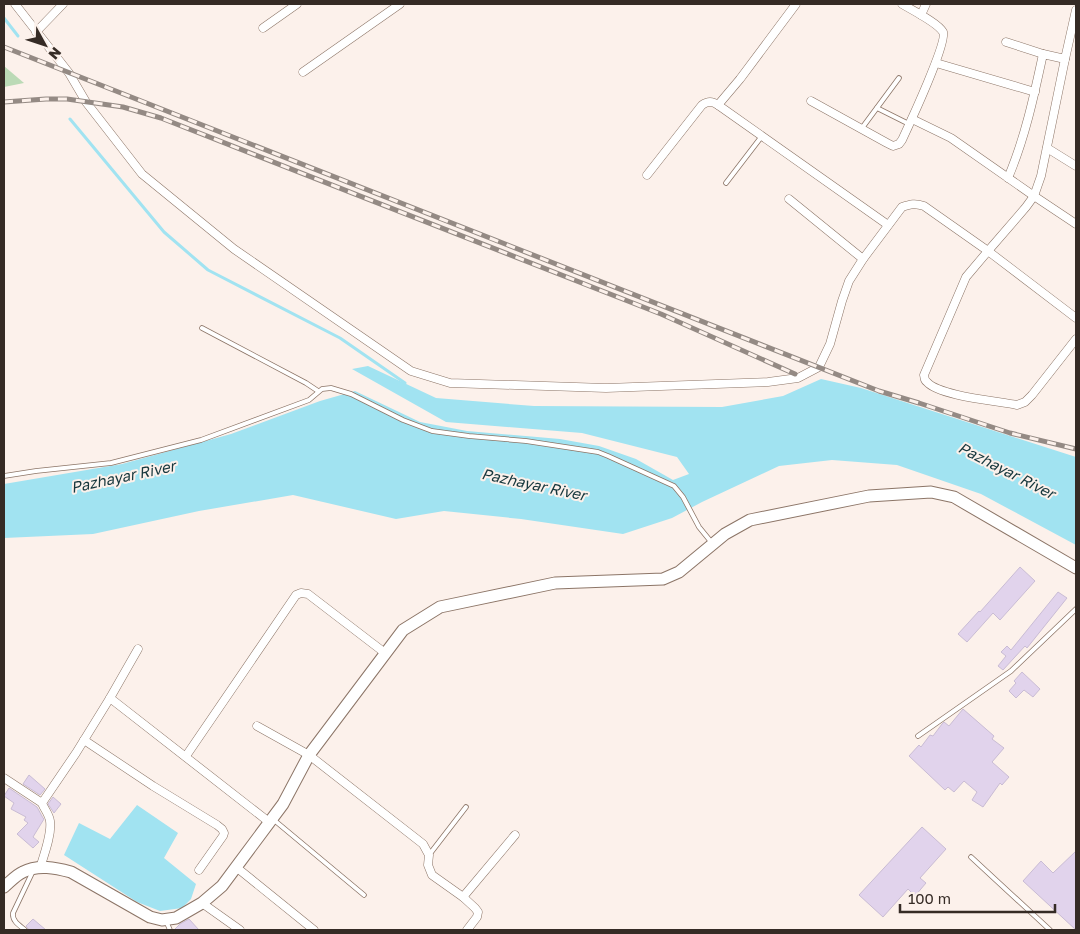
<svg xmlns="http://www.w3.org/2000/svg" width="1080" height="934" font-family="'Golos Text',sans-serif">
	<rect width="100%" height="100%" fill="#fcf1eb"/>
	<!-- green -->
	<polygon fill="#bbdab6" points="4,66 24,83 4,87"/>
	<!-- water -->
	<g fill="#a1e3f1">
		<polygon points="368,366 436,398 534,406 722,407 783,396 821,379 861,388 1076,457 1076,545 981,494 897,465 832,460 779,466 702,502 672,518 623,534 521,519 444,511 396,519 293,495 199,511 93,534 4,538 4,484 122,464 231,434 320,401 355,391 420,422 467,431 560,439 599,446 636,459 673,480 689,474 677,457 582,433 446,422 352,369"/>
		<polygon points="137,805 178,833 164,858 196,884 191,899 182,908 160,911 137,902 64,855 79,823 110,839"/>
	</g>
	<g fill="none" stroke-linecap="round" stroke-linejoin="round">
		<!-- stream -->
		<g stroke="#a1e3f1" stroke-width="3">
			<polyline points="4,18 18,36"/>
			<polyline points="70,119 164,232 208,270 340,338 405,383"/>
		</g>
	</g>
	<!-- building -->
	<g fill="#e1d3ec" stroke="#c9bcd4">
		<polygon points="1020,567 1035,581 1000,620 993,613 967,642 958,634 979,611 980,612"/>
		<polygon points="1058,592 1067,598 1027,648 1025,646 1003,670 998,666 1006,656 1001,652 1007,646 1011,650"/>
		<polygon points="1022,672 1040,689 1033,697 1024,690 1016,698 1009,691 1016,683 1014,681"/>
		<polygon points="963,709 994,736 992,739 1004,748 992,762 1009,777 1002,785 1000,783 983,807 972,800 977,792 964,781 954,792 948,787 945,790 909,756 919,745 921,747 930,735 933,736 942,724 944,722 949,726"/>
		<polygon points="29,775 45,789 40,795 23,784"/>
		<polygon points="9,788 37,807 43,818 44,819 33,837 39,842 33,848 17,834 28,823 24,820 26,817 11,809 14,803 4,796"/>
		<polygon points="53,797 61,804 54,813 48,804"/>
		<polygon points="922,827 946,849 920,878 926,883 915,896 908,889 883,917 859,895"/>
		<polygon points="1076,851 1076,930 1023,881 1041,861 1053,873"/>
		<polygon points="33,919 46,930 29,930 26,926"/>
		<polygon points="189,919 199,930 174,930 180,924"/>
	</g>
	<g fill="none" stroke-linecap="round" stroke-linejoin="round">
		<defs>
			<g id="lane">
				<polyline points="877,108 909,124"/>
				<polyline points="862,128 899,78"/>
				<polyline points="726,183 762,136"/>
				<polyline points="202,328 306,383 318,391"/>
				<polyline points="4,476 36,471 111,463 201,440 309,400 322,389 331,388 351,394 403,420 432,431 469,436 526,441 598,452 608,456 674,486 683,497 699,527 712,543"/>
				<polyline points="918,736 1011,671 1076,609"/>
				<polyline points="274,820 364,895"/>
				<polyline points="429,855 466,807"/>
				<polyline points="971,857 1050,930"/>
				<polyline points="166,921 170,930"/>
				<path d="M25,930C19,925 12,921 13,913L33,871"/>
			</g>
			<g id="street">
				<path d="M15,4L69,73L86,102L142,174L234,249L411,371L450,383L606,388L768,382L798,378L819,367L830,344L842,301L849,281L863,259L902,207C911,204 915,203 924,206L988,251L1076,318"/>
				<path d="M1076,10L1065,59L1041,176L1034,196L1026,207L988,251L966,277L924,375C925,379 924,380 927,382C939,396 998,401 1017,405L1025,402L1032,395L1076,339"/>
				<polyline points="921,15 926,4"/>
				<polyline points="263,28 297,4"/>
				<polyline points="36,32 63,4"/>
				<polyline points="1006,42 1043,54"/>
				<polyline points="936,63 1035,92"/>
				<polyline points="303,72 400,4"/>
				<path d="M811,101L887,143L893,146L899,144L902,140C909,125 948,42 943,32C938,23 912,10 902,4"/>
				<polyline points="718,105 740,79 796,4"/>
				<polyline points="912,119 951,138 1034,196 1076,224"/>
				<polyline points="1047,148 1076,166"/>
				<path d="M647,175L702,105C708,101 712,101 718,105L888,225"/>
				<path d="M1008,178C1025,138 1034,96 1043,54L1065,59"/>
				<polyline points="789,199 863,259"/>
				<polyline points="110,698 269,822"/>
				<polyline points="257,726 309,755 423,844 429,855 428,865 432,875 463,897 475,908 478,912 477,917 467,930"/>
				<polyline points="84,740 153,786 217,825 222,829 224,833 223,836 199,870"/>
				<polyline points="186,756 296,595 301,593 308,594 385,653"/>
				<polyline points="4,778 42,803"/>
				<polyline points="236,867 314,930"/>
				<path d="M40,868C44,855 52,834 50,821C49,814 44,809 42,803L76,753L110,698L138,649"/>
				<polyline points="463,897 515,835"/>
				<polyline points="202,903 240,930"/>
			</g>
			<path id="secondary" d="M4,887C10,882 16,875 23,872C38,864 56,868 71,872L150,917L162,920L176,918L202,903L222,886L283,804L309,755L403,630L440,607L555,583L663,579L679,572L725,534L750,520L869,496L931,492L954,497L1076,568"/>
		</defs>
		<!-- lane casing -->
		<use href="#lane" stroke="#8c7567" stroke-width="5.5"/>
		<!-- street casing -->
		<use href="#street" stroke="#8c7567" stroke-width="9"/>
		<!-- secondary casing -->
		<use href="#secondary" stroke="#8c7567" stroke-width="13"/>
		<!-- lane -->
		<use href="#lane" stroke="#fff" stroke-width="4"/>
		<!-- street -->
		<use href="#street" stroke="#fff" stroke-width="8"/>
		<!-- secondary -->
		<use href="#secondary" stroke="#fff" stroke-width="11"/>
		<defs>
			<g id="rail">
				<polyline points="4,47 879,391 919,403 1010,433 1076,449"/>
				<polyline points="4,102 46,99 67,99 123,107 161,118 661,314 795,374"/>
			</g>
		</defs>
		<!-- rail casing -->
		<use href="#rail" stroke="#948a84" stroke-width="5"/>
		<!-- rail -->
		<use href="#rail" stroke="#fcf1eb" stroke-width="3" stroke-dasharray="9" stroke-linecap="butt"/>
	</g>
	<g text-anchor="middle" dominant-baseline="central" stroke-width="4" stroke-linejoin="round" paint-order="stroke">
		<!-- water labels -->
		<g font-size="15" font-style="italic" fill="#16373d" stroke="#fcf1eb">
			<text transform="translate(1007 470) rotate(27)">Pazhayar River</text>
			<text transform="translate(123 476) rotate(-12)">Pazhayar River</text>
			<text transform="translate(534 484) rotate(12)">Pazhayar River</text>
		</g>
	</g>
	<!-- border -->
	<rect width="1080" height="934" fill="none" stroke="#352b25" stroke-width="10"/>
	<!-- north arrow -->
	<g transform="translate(45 45) rotate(130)" stroke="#fcf1eb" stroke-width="4" paint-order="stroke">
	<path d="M0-4L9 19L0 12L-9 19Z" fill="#352b25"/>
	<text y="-8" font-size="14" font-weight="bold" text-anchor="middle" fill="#352b25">N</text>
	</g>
	<!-- scale -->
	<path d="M900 904v8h155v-8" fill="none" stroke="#352b25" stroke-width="2.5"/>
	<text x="908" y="904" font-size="15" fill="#352b25" stroke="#fcf1eb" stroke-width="4" paint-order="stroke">100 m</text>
</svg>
